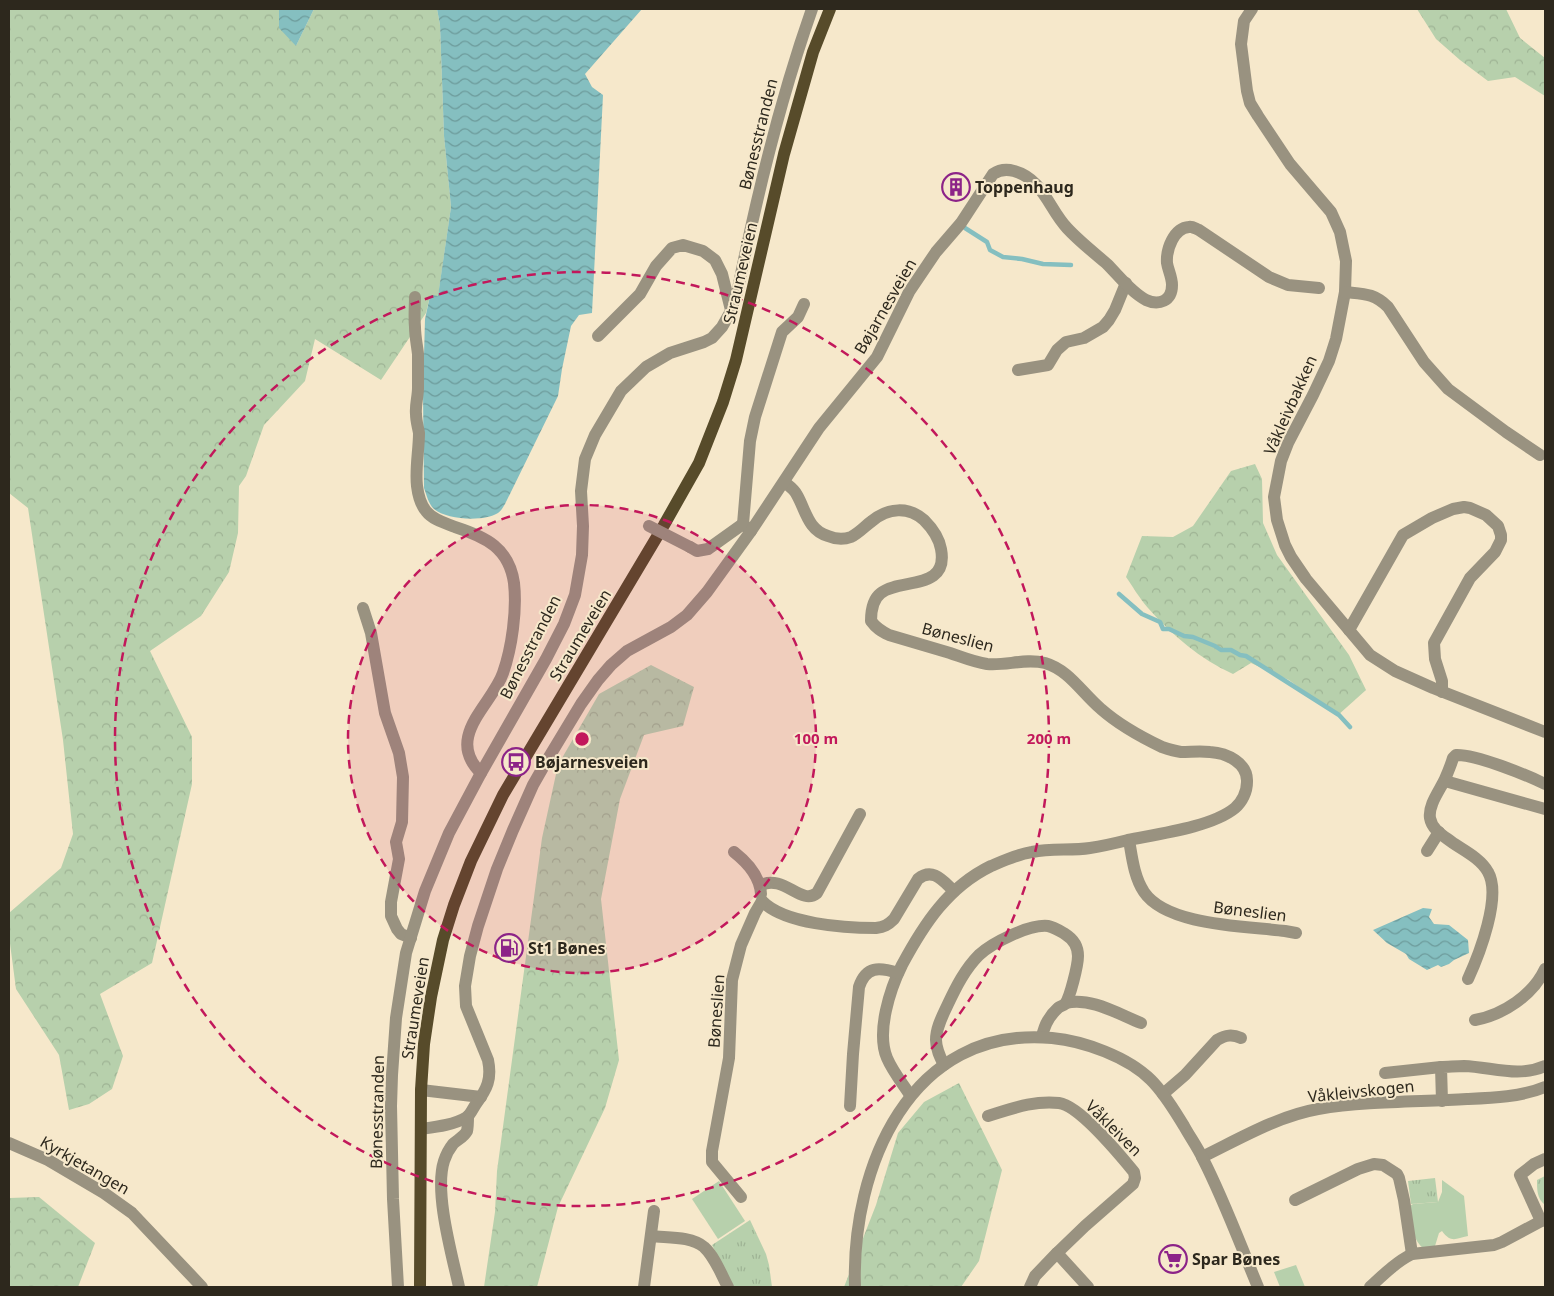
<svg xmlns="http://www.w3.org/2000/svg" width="1554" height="1296" font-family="'Noto Sans',sans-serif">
	<defs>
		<pattern id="forest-crowns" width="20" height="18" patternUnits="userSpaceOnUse" patternTransform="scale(1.25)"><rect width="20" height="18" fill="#b7d0ac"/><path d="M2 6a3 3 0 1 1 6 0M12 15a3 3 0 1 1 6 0" fill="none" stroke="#9eb394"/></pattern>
		<pattern id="park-tufts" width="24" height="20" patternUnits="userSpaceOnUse" patternTransform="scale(1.25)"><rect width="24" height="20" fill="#b7d0ac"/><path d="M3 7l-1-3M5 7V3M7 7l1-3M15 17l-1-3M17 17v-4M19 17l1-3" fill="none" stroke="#9eb394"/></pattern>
		<pattern id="water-waves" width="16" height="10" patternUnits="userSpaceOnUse" patternTransform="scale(1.25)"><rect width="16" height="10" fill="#85bfc0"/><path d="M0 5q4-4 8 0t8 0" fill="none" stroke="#6d9b9b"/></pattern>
	</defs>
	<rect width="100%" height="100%" fill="#f6e8cb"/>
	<!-- green -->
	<g fill="#b7d0ac">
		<path d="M1442,1180L1464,1196L1468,1236C1455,1239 1451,1243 1442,1231L1439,1233L1435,1246L1423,1248C1411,1237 1411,1222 1408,1207L1413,1204L1438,1202L1442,1192Z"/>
		<polygon points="719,1181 745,1221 718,1239 692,1199"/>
		<polygon points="1296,1265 1305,1287 1280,1287 1274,1272"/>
	</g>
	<!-- forest -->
	<g fill="url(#forest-crowns)">
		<polygon points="9,9 279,9 296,46 314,9 437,9 440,25 444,136 451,207 438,297 430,296 426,313 381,380 315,339 305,381 264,425 246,476 239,486 238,533 229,572 201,616 150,651 192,737 192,784 152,963 100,994 123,1056 112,1089 89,1104 69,1110 59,1055 16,989 9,936 9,913 61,868 73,834 63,740 28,508 9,493"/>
		<polygon points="1417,9 1506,9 1520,38 1545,58 1545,96 1515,77 1488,81 1460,60 1436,39"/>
		<path d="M1255,464L1262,479L1263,523L1277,555L1349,655L1366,690L1337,716L1289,680L1251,663L1233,674C1200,659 1172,635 1148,608C1140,599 1133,587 1126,577L1142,536L1173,537L1193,526L1231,471Z"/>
		<polygon points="651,665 694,687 683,726 644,735 620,799 601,899 619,1060 605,1108 558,1207 537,1287 484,1287 495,1212 497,1171 542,838 558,765 599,694"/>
		<polygon points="959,1083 1002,1170 979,1261 961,1287 844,1287 876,1205 898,1133 924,1102"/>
		<polygon points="39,1197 95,1243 78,1287 9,1287 9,1198"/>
	</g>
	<!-- park -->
	<g fill="url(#park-tufts)">
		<path d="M1545,1176V1205C1537,1199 1537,1190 1537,1180Z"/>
		<polygon points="1435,1178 1438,1202 1411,1204 1408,1181"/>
		<polygon points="750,1220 766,1254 769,1265 772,1287 733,1287 712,1245"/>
	</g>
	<!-- water -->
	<g fill="url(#water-waves)">
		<polygon points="279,9 314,9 296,46 279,28"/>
		<path d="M437,9H642L585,74L592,87L603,95L592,313L579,315L571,326L562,369L558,396L505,504C503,507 502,510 498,513C484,522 447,520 434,509C428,503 427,496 424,488L423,392L425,319L430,296L432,295L438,296L451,207L444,136L440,25Z"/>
		<polygon points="1423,908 1432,909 1429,917 1434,924 1449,925 1468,940 1469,953 1454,960 1449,964 1441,967 1438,965 1427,970 1409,959 1406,954 1387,943 1373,930"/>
	</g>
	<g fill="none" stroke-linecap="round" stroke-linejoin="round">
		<!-- stream -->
		<g stroke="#85bfc0" stroke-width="4.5">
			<polyline points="961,224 965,228 987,242 990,250 1003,257 1022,259 1043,264 1071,265"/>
			<polyline points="1119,594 1142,614 1160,622 1163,629 1169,629 1184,636 1193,637 1215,646 1221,650 1231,650 1240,655 1246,656 1339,715 1350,727"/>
		</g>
		<!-- minor -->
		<g stroke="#999280" stroke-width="12">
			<polyline points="1252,9 1244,21 1241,44 1247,91 1250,103 1258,116 1290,164 1331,212 1340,232 1346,261 1345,292 1336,339 1329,361 1313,395 1288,443 1281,461 1274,497 1277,520 1285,545 1291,557 1306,579 1370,655 1395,671 1433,688 1545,732"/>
			<path d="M1345,292C1364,294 1374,293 1388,307L1424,362L1448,389L1506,432L1540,455"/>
			<path d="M415,297C415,307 414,317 415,327C415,336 417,345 418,354C418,365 418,377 418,388C418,397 415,406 416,414C416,421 418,427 419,433C419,450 415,469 417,486C418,494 421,505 426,511C433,520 445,523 455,527C486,537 509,548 514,583C517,610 512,647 503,673C492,705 444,737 481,773"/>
			<polyline points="598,336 640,294 656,266 672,248 683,245 703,251 715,260 722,274 731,310"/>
			<polyline points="1018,370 1048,365 1057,350 1066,342 1084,338 1103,327 1109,320 1115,310 1126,283"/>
			<path d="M784,482C789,486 794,489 797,495C806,511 808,530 828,536C835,539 843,540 851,537C859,533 865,526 872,521C888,508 908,506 924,520C932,528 939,538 941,549C949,591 900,578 881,593C873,599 871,611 871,621C876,628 881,631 889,635C909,641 929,647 950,653C962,657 974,662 987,664C1006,666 1025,658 1045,663C1069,670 1082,693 1101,709C1118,724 1141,737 1162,747C1168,749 1174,751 1181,752C1191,752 1200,751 1210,752C1227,753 1248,763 1247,782C1247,792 1242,802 1235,808C1212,827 1158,834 1128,840C1116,843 1103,846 1090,848C1071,851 1052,848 1032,852C1018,854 1005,860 991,866C948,887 924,924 902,965C890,989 876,1032 887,1058C893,1072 903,1084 910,1095"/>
			<polyline points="751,531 743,524 750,441 755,417 782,332 798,317 804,304"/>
			<polyline points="690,547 697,551 708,549 743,524"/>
			<polyline points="363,608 371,633 385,713 399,753 403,777 402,822 396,842 399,859 391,902 391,916 397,929 401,934 411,938"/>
			<polyline points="1349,630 1403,535 1432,518 1453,509 1464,507 1470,508 1486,515 1498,526 1501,535 1501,540 1495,552 1470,578 1434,643 1435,659 1442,681 1442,692"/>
			<polyline points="1445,781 1545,809"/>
			<path d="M1129,840C1132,857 1134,877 1144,892C1167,926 1246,926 1285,931L1296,933"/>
			<polyline points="1427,851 1439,832"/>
			<path d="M734,852C748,863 760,876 761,894"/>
			<path d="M761,885C784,874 801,906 817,893L860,814"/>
			<path d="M762,901C784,924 844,928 876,928C884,927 888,925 894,919L918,879C933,867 943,881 954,891"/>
			<path d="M1468,979C1479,955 1502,896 1488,872C1481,859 1465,851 1453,843C1444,836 1432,830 1430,818C1428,805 1440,790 1445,779C1448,772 1451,765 1453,758L1456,755C1475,754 1527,775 1545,784"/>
			<path d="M1066,1003C1091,997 1118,1014 1141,1023"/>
			<path d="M1475,1020C1503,1015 1533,995 1545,969"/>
			<path d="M944,1065C940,1057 936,1049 936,1040C936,1027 943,1015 948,1004C956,987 965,969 979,955C992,943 1029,924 1048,926C1054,927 1060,931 1065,934C1073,939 1078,947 1078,956C1078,965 1070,998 1065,1004C1063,1006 1060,1006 1058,1008C1049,1016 1044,1026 1042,1037"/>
			<polyline points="1385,1073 1441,1067"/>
			<polyline points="421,1090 481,1097"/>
			<path d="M1163,1094L1185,1075L1217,1040C1226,1035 1232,1034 1241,1038"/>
			<path d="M1442,1101L1441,1067C1448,1067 1456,1066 1464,1066C1492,1067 1518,1078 1545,1066"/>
			<path d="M850,1106L853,1054L859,987C866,966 879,967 898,973"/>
			<path d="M988,1116C1011,1109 1034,1100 1059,1103C1080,1106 1120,1155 1134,1172L1135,1178L1133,1184L1085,1226L1057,1253"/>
			<path d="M421,1129C436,1127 454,1125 467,1117C471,1114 473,1108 476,1104C487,1089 492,1079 488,1060L466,1006L465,986L470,956L478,926L497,869L513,830L533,785L549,757L581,704L598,680L611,665L627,651L671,627L687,615L707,592L751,531L819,428L877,357L909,292L936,252L961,223L993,174C999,170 1007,169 1014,171C1043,179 1049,209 1067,228C1079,241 1093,252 1107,264C1119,276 1131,292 1146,300C1159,306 1172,301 1172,285C1172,277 1168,270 1167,263C1166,249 1174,228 1189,227C1192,226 1196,229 1199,230L1269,277L1288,285L1319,288"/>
			<polyline points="9,1143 48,1160 104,1193 132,1213 202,1287"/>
			<path d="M1202,1157C1239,1139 1278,1116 1318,1109C1367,1101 1417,1102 1467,1099C1492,1098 1521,1097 1545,1087"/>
			<polyline points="741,1197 712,1162 712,1151 729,1058 732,980 741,945 755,913 762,901"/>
			<polyline points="1295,1200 1358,1169 1374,1164 1383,1165 1397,1174 1399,1178 1404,1200 1412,1254"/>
			<polyline points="1541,1221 1520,1175 1534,1164 1545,1159"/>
			<path d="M651,1236C667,1238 691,1236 704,1247C715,1257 721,1274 728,1287"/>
			<path d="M398,1287L393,1199L391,1106L392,1075L396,1018L406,953L425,891L449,833L481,773L546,659L564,624L575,595L582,555L583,526L581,491L585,459L595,435L621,391L646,367L670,353L704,342L712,338L722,327L731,311L738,289C757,194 780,100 812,9"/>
			<path d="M459,1287C452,1255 434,1192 444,1161C446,1155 449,1149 453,1144C457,1140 464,1137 467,1131C468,1127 468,1120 468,1116"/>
			<polyline points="644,1287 654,1211"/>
			<path d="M855,1287C851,1168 910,1025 1052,1038C1084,1041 1128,1057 1151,1080C1165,1094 1174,1110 1184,1126C1190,1137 1198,1148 1203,1159C1224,1200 1240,1244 1258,1287"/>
			<polyline points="1030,1287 1035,1276 1057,1253 1088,1287"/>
			<path d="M1370,1287C1383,1275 1396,1262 1412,1254L1494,1245L1502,1242L1545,1219"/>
		</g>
		<!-- major -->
		<polyline stroke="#574b2a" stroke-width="12" points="420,1287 421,1090 424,1044 431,997 443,940 454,905 471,861 503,795 664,525 699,463 723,402 736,360 784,154 813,52 830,9"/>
		<!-- minor-bridge -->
		<polyline stroke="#999280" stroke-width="12" points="649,526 690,547"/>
	</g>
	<!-- distance rings -->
	<circle cx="582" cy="739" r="234" fill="#c2185b" fill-opacity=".12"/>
	<g fill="none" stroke="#c2185b" stroke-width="2.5" stroke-dasharray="9 6">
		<circle cx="582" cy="739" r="234"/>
		<circle cx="582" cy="739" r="467"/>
	</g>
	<!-- icons -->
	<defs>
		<symbol id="building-ring" viewBox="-11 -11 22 22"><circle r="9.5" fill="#f6e8cb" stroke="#8c2388" stroke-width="1.5"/><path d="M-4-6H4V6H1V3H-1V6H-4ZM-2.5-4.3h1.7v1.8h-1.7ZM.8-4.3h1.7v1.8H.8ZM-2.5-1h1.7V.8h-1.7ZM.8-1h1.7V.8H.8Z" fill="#8c2388"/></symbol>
		<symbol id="bus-ring" viewBox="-11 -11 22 22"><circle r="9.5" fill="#f6e8cb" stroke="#8c2388" stroke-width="1.5"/><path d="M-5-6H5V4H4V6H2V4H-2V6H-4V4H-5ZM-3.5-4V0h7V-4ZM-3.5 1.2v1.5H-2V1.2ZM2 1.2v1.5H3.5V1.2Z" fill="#8c2388"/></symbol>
		<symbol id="fuel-ring" viewBox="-11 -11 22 22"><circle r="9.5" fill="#f6e8cb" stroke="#8c2388" stroke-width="1.5"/><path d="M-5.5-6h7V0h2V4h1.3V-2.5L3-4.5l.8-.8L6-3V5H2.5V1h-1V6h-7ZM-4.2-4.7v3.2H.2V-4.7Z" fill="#8c2388"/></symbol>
		<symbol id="supermarket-ring" viewBox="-11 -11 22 22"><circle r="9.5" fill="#f6e8cb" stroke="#8c2388" stroke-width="1.5"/><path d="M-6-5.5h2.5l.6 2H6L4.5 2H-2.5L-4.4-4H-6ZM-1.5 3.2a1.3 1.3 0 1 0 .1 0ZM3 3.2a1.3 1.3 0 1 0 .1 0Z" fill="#8c2388"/></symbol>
	</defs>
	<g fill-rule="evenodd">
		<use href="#building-ring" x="940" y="171" width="32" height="32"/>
		<use href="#bus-ring" x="500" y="746" width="32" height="32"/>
		<use href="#fuel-ring" x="493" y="932" width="32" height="32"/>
		<use href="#supermarket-ring" x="1157" y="1243" width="32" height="32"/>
	</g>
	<g text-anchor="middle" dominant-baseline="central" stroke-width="4" stroke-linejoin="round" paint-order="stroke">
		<!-- street labels -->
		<g font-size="16" fill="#2d281d" stroke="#f6e8cb">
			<text transform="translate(758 134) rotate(-76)">Bønesstranden</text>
			<text transform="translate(740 273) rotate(-77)">Straumeveien</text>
			<text transform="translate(885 306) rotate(-60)">Bøjarnesveien</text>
			<text transform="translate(1290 405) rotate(-66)">Våkleivbakken</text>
			<text transform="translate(580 635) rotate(-59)">Straumeveien</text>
			<text transform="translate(958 637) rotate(15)">Bøneslien</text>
			<text transform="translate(530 647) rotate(-63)">Bønesstranden</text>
			<text transform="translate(1250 911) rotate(7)">Bøneslien</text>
			<text transform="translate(415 1008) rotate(-81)">Straumeveien</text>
			<text transform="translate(716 1011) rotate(-86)">Bøneslien</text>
			<text transform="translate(1361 1091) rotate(-6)">Våkleivskogen</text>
			<text transform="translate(377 1112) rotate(-89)">Bønesstranden</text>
			<text transform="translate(1114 1128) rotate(45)">Våkleiven</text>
			<text transform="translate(85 1165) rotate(30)">Kyrkjetangen</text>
		</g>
		<!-- poi labels -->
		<g font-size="16" font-weight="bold" fill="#2d281d" stroke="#f6e8cb" text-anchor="start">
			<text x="975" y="187">Toppenhaug</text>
			<text x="535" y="762">Bøjarnesveien</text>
			<text x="528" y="948">St1 Bønes</text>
			<text x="1192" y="1259">Spar Bønes</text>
		</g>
	</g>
	<circle cx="582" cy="739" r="8" fill="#c2185b" stroke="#f6e8cb" stroke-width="2.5"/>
	<g font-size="15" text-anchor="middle" font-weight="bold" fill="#c2185b" stroke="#f6e8cb" stroke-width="4" stroke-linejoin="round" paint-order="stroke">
		<text x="816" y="744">100 m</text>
		<text x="1049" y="744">200 m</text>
	</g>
	<!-- border -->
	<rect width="1554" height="1296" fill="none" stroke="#2d281d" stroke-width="20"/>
</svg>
